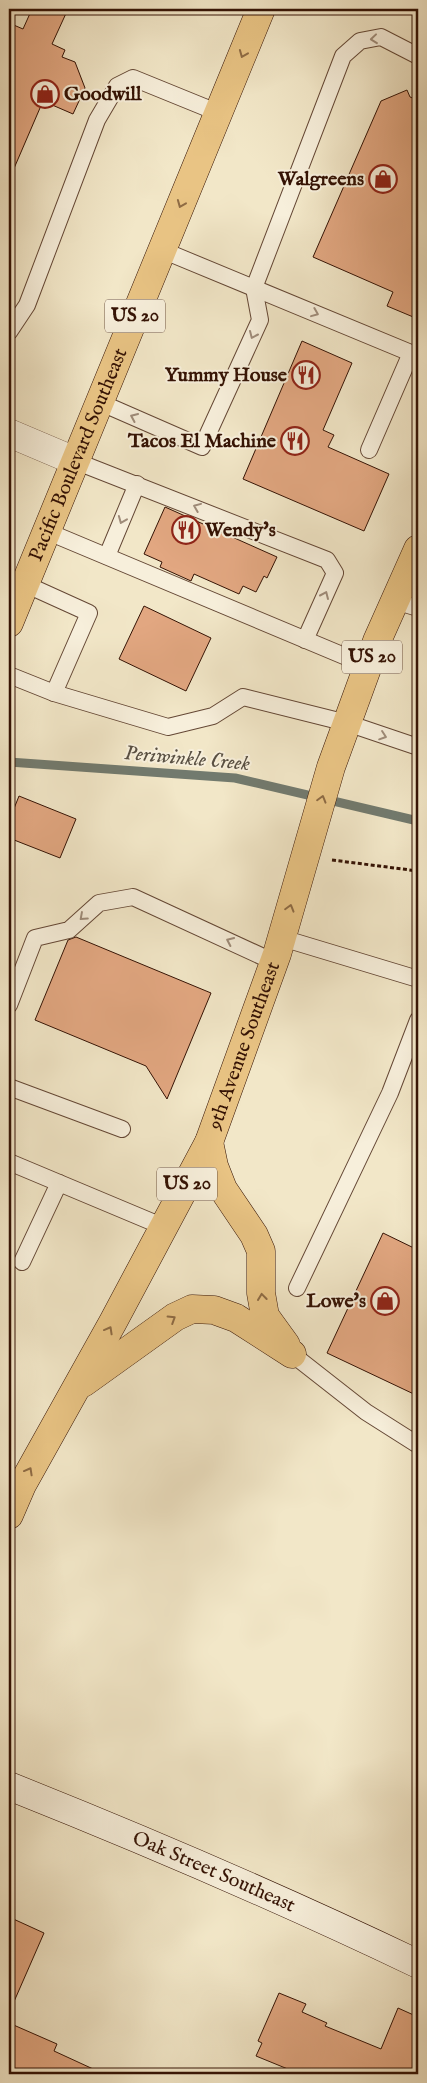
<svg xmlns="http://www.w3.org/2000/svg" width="427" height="2083" font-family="'IM FELL English',serif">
	<rect width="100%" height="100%" fill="#f2e7c8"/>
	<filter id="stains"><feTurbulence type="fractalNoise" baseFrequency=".004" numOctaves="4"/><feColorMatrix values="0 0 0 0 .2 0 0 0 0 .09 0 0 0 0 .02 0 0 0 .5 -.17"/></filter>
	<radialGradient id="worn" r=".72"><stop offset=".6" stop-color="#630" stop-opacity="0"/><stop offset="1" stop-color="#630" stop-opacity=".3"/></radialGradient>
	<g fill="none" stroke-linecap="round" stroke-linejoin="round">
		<!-- stream -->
		<polyline stroke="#727a6e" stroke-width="9" points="9,762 235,778 418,821"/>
	</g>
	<!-- building -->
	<g fill="#e2a781" stroke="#341204">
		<polygon points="32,9 68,9 52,44 65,50 62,57 75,62 85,88 73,114 43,101 9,180 9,23 23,29"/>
		<polygon points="407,90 410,97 418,100 418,319 387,306 393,292 313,257 381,101"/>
		<polygon points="302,341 352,363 323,430 334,435 328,447 389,474 364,531 243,479"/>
		<polygon points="165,507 277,557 267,578 264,576 256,592 243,586 239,594 194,574 191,581 160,567 162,562 144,554"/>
		<polygon points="144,606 211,638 186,691 119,659"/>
		<polygon points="19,796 76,819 60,858 9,838 9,821"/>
		<polygon points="76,937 211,993 167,1099 146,1066 35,1020 68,940"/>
		<polygon points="383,1233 418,1250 418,1396 327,1353"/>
		<polygon points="9,1917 44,1933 9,2013"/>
		<polygon points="279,1993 306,2004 302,2012 327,2023 325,2026 381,2049 398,2008 418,2017 418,2074 300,2074 256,2056 262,2043 258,2041"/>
		<polygon points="9,2023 57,2044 54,2051 104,2074 9,2074"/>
	</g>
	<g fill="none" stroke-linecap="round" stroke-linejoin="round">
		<defs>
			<g id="lane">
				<polyline points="162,250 418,356"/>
				<polyline points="9,332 27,305 97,120 117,86 133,78 219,113"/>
				<polyline points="99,402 202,447 260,320 254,288 343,56 360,41 381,37 418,56"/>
				<polyline points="369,450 411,353"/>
				<polyline points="75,461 327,560 335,573 305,640"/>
				<polyline points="46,531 368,666"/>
				<polyline points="107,556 137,484"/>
				<polyline points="25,584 89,613 54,693 168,727 213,716 243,697 347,723 418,747"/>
				<polyline points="395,601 418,608"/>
				<polyline points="9,675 54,693"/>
				<polyline points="282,938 418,979"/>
				<polyline points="9,1005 35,938 69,930 99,903 133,897 274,962"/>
				<polyline points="9,1087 122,1129"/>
				<polyline points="9,1162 164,1227"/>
				<polyline points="22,1262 59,1183"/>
				<polyline points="297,1288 390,1093 418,1020"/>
				<polyline points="292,1354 366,1412 418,1445"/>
			</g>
			<polyline id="street" points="9,433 75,461"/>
			<g id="secondary">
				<path id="s1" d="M9,1786C147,1841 284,1900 418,1964"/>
			</g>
			<g id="highway">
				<path id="s2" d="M9,623L261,9"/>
				<polyline points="209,1142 214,1166 223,1189 254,1235 261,1251 261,1293 265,1316 286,1345"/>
				<polyline points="83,1383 175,1317 192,1309 214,1310 236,1318 292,1354"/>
				<path id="s3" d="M9,1515L22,1485L113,1322L209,1142L277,954L331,767L377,641L418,549"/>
			</g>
		</defs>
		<!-- lane casing -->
		<use href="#lane" stroke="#644735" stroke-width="18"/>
		<!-- street casing -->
		<use href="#street" stroke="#644735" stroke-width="29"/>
		<!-- secondary casing -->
		<use href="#secondary" stroke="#341204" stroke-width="29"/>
		<!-- highway casing -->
		<use href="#highway" stroke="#341204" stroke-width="29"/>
		<!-- path -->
		<polyline stroke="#341204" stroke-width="3" stroke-dasharray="4 2.5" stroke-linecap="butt" points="332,860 418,871"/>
		<!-- lane -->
		<use href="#lane" stroke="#f7efdb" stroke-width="16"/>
		<!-- street -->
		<use href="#street" stroke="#f7efdb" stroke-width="28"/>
		<!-- secondary -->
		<use href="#secondary" stroke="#f7efdb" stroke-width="28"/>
		<!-- highway -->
		<use href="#highway" stroke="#e9c484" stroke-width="28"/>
	</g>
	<!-- one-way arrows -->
	<defs><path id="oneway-chevron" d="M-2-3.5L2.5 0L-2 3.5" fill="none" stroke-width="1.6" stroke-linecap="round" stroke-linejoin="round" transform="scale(1.25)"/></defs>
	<g stroke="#9f8c7a">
		<use href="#oneway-chevron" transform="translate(374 39) rotate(174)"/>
		<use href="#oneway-chevron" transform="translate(315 313) rotate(22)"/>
		<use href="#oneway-chevron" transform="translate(253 335) rotate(114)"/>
		<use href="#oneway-chevron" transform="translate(134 417) rotate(-156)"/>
		<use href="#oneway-chevron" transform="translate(197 507) rotate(-158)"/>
		<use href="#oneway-chevron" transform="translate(122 520) rotate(112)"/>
		<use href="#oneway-chevron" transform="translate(325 595) rotate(-66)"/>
		<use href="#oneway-chevron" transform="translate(383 736) rotate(19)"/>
		<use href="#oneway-chevron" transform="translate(83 917) rotate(138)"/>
		<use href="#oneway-chevron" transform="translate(230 941) rotate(-155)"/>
	</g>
	<g stroke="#8e6b44">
		<use href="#oneway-chevron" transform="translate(243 54) rotate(112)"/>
		<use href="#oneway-chevron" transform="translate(181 204) rotate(112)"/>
		<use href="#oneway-chevron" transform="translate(322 799) rotate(-74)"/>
		<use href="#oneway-chevron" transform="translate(290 908) rotate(-74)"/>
		<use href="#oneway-chevron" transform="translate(262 1297) rotate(-97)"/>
		<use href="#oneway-chevron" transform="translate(172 1319) rotate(-32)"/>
		<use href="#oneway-chevron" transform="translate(109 1330) rotate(-61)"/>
		<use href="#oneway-chevron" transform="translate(29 1471) rotate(-61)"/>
	</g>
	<!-- icons -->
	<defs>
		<symbol id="shop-ring" viewBox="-11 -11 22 22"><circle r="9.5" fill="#f7efdb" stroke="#8f2418" stroke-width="1.5"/><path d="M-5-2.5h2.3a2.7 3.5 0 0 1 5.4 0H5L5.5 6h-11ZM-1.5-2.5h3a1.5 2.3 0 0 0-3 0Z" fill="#8f2418"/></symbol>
		<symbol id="restaurant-ring" viewBox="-11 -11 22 22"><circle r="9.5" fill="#f7efdb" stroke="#8f2418" stroke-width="1.5"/><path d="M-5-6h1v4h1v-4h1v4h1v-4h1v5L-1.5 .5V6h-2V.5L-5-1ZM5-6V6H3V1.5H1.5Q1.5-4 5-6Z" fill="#8f2418"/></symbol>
	</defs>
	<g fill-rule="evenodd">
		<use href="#shop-ring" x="29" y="78" width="32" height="32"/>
		<use href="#shop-ring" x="367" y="163" width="32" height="32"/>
		<use href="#restaurant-ring" x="290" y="359" width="32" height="32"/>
		<use href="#restaurant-ring" x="279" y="425" width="32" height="32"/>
		<use href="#restaurant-ring" x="170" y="514" width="32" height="32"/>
		<use href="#shop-ring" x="369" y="1285" width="32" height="32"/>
	</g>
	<g text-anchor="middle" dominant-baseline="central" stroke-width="4" stroke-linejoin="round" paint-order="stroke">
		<!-- shield labels -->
		<g fill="#f7efdb" stroke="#6e5444" stroke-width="1">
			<rect x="105" y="299.5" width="60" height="33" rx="4"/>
			<rect x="342" y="640.5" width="60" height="33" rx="4"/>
			<rect x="157" y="1167.5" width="60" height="33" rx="4"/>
		</g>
		<g font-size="19" font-weight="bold" fill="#341204">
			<text x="135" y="316">US 20</text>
			<text x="372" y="657">US 20</text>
			<text x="187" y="1184">US 20</text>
		</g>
		<!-- poi labels -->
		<g font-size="20" font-weight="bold" fill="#341204" stroke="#f7efdb" text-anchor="end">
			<text x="64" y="94" text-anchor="start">Goodwill</text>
			<text x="364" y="179">Walgreens</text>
			<text x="287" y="375">Yummy House</text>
			<text x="276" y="441">Tacos El Machine</text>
			<text x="205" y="530" text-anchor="start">Wendy's</text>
			<text x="366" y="1301">Lowe's</text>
		</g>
		<!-- street labels -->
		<g font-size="20" fill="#341204" stroke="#f7efdb">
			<text stroke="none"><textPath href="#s2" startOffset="182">Pacific Boulevard Southeast</textPath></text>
			<text stroke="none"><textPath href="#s3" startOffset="526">9th Avenue Southeast</textPath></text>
			<text stroke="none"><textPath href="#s1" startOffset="222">Oak Street Southeast</textPath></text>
		</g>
		<!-- water labels -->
		<g font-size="21" font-style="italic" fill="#584f42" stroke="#f7efdb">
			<text transform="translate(187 759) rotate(5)">Periwinkle Creek</text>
		</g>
	</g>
	<!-- margin -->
	<rect width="427" height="2083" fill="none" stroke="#f2e7c8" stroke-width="30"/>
	<rect x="10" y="10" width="407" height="2063" fill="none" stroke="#341204" stroke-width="2.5"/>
	<rect x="15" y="15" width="397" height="2053" fill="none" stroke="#341204"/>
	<rect width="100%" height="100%" filter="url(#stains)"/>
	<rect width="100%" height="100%" fill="url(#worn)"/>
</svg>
